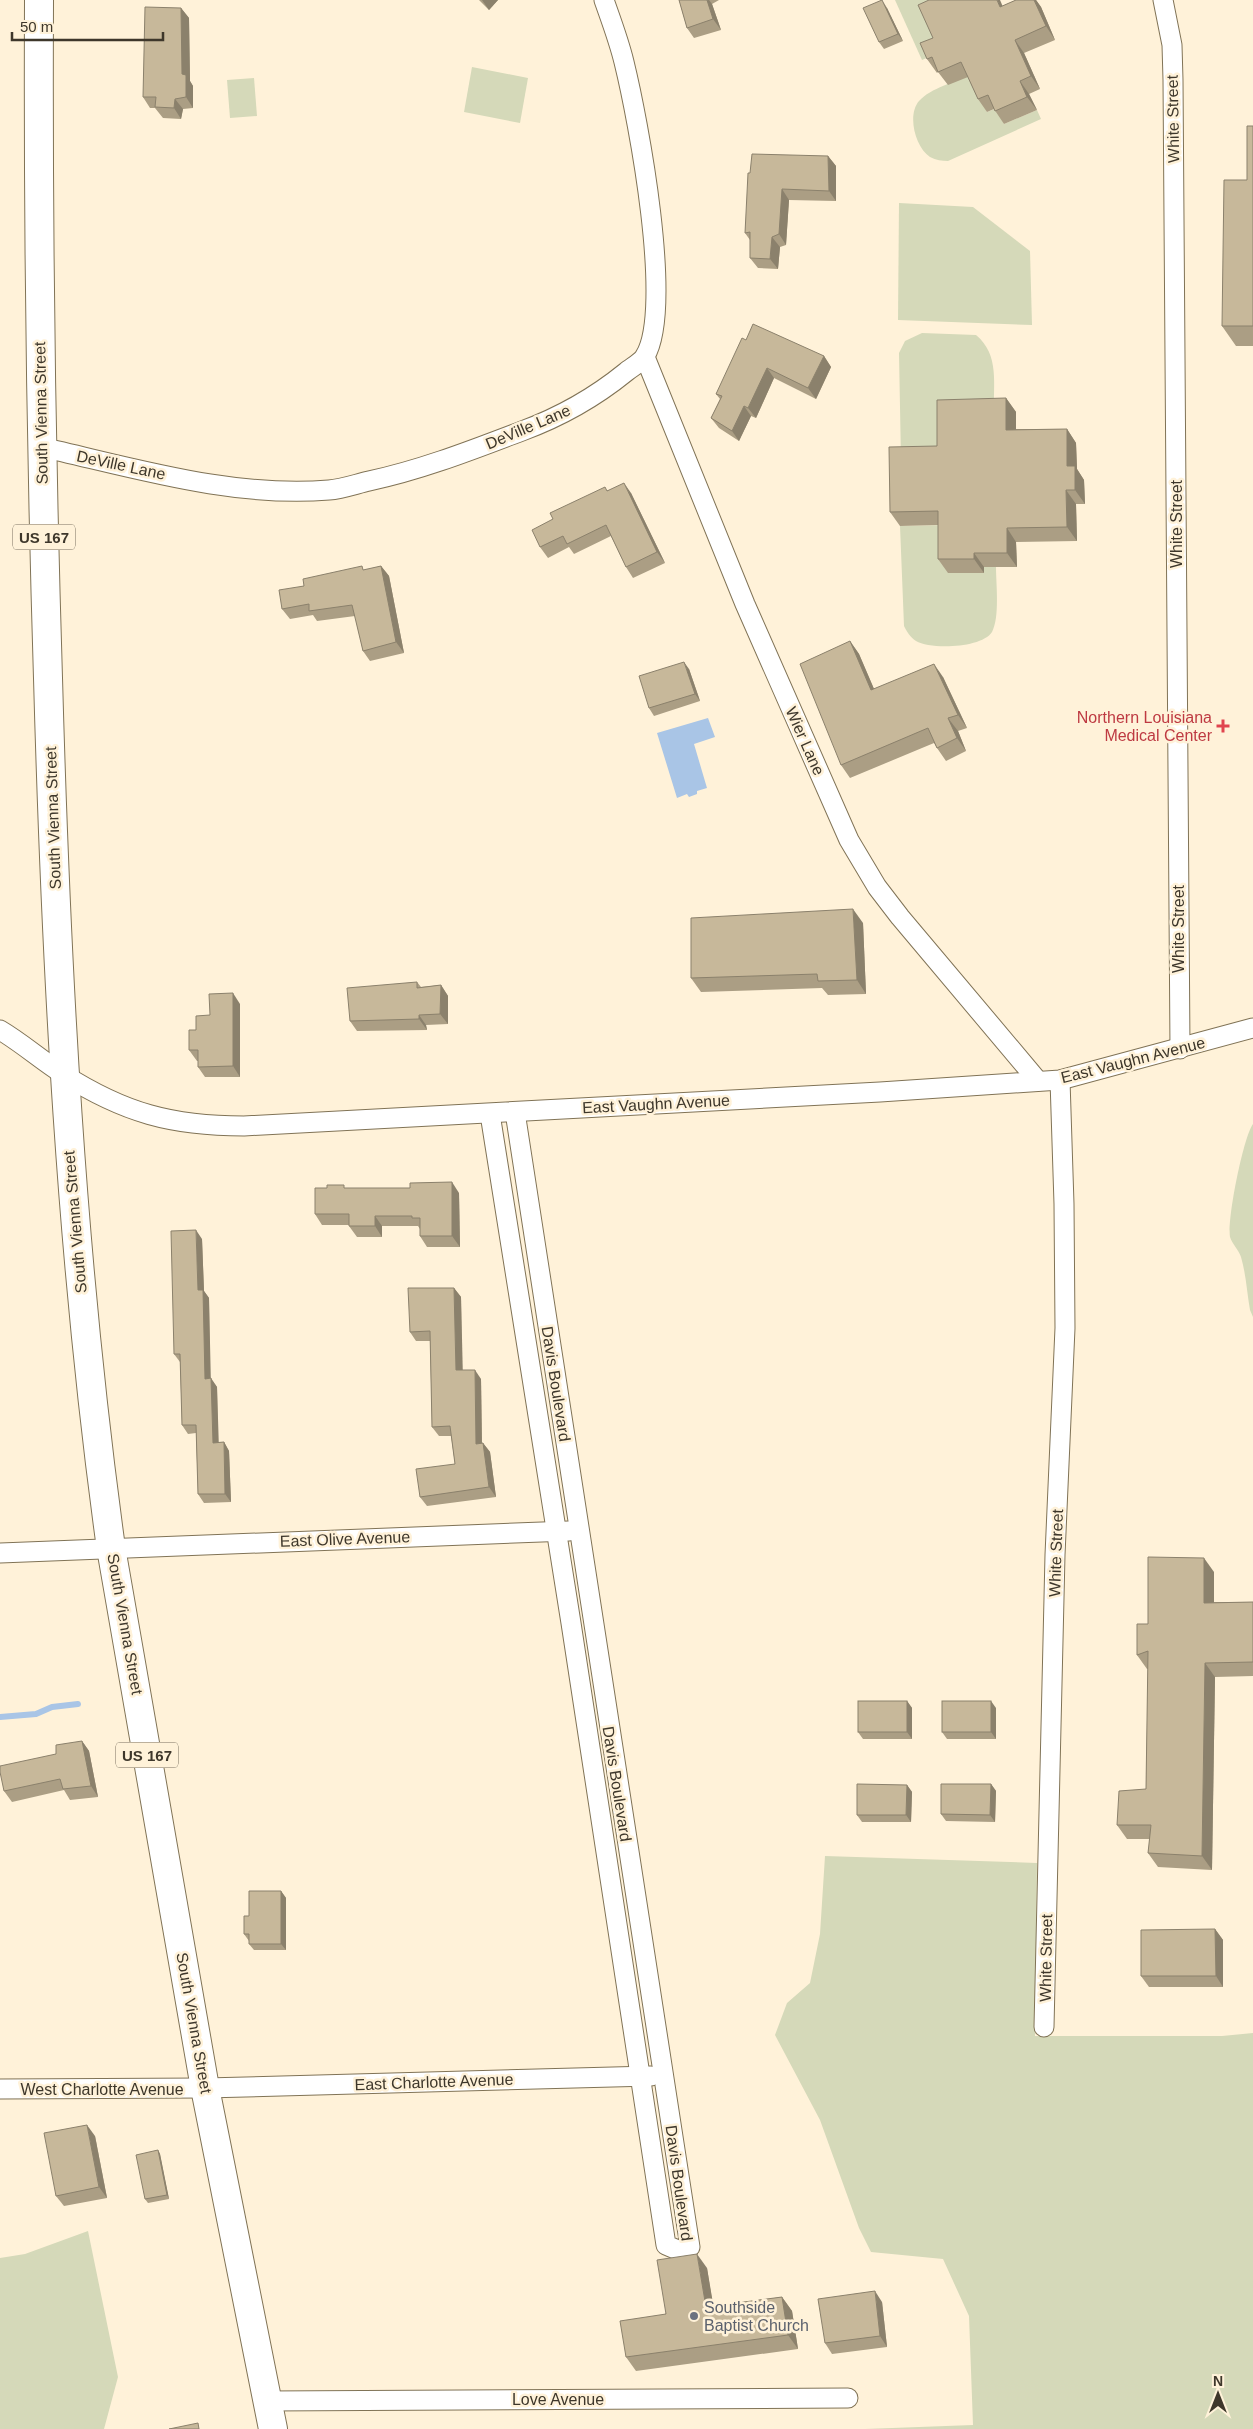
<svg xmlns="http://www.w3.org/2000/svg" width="1253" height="2429" font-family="Arial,sans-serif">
	<rect width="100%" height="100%" fill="#fff2d9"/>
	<!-- green -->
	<g fill="#d5d9b9">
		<polygon points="895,0 936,0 943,51 922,60"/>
		<polygon points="472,67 528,78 520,123 464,112"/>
		<path d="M971,75L987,112L997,108L1004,124L1037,110L1041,119L948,161C942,161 936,160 930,157C915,147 907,115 919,101C931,88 955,82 971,75Z"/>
		<polygon points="254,78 257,116 230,118 227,80"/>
		<polygon points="899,203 973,207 1030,251 1032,325 898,320"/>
		<path d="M922,333L976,335C1000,355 993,384 994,413L946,460L901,461L899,353L905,341Z"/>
		<path d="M948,525V573H984V567H996C996,584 1000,617 992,632C982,648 931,650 916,641C910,637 907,632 904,626L900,526Z"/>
		<path d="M1253,1124V1317L1250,1310C1247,1293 1246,1274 1241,1257C1239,1250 1232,1244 1230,1237C1227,1220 1243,1138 1253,1124Z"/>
		<polygon points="825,1856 1037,1863 1035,2036 1222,2036 1253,2033 1253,2429 865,2429 973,2425 969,2316 943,2259 871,2252 859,2228 820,2120 775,2035 787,2003 810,1983 820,1934"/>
		<polygon points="88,2231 118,2377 104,2429 0,2429 0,2258 25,2254"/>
	</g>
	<!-- water -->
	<polygon fill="#a9c5e6" points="708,718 715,737 694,744 707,788 697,791 697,794 689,797 687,794 677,798 657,733"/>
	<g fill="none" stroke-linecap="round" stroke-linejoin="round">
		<!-- stream -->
		<polyline stroke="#a9c5e6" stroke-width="6" points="0,1717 36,1714 52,1707 78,1704"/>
		<defs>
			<g id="minor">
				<polyline points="1163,0 1172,45 1173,80 1180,1049"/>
				<polyline points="645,357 745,604 849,840 877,887 900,917 1038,1081"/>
				<path d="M41,447C135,468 232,498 329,490C342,489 356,484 369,481C421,470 472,450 522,431C560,417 594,398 626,372C632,367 642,362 645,356C674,308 638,119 624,62C619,41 611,20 604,0"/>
				<path d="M0,1030C22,1043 41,1060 63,1074C124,1113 172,1126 244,1126L880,1092L1060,1080L1253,1028"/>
				<polyline points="490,1114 571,1623 666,2245 680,2251 690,2247 515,1112"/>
				<polyline points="0,1553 569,1531"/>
				<polyline points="1044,2027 1055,1555 1065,1328 1064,1204 1060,1080"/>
				<polyline points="0,2089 205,2088 651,2076"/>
				<polyline points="267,2401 848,2398"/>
			</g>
			<path id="trunk" d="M39,0C38,226 41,452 48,678C56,969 71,1259 111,1548L205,2088L273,2429"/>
		</defs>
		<!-- minor casing -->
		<use href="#minor" stroke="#807356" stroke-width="21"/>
		<!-- trunk casing -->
		<use href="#trunk" stroke="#807356" stroke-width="30"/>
		<!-- minor -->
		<use href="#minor" stroke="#fff" stroke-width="19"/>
		<!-- trunk -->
		<use href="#trunk" stroke="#fff" stroke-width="28"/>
	</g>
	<!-- wall -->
	<g fill="#ab9e84">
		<polygon points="479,0 498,0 489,10"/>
		<polygon points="679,0 719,0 712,4 721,30 694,38 687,28"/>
		<polygon points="1016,0 1036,0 1041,7 1055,40 1024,53 1040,89 1029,94 1037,110 1004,124 994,109 987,112 978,99 968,77 948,85 938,72 937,73 927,59 933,38"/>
		<polygon points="181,8 189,18 190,81 193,86 193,108 183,109 181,119 163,118 155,108 150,108 143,97"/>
		<polygon points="887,8 903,41 884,49 879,42"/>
		<polygon points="1253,126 1253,346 1236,346 1222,326 1247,180"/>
		<polygon points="828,156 836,166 836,201 789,200 786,245 780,247 778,269 758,268 750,258 750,240 745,233 750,173"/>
		<polygon points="746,340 824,356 831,367 816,399 774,378 756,418 751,416 739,441 719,428 711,418 720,399 716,394"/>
		<polygon points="1006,398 1016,412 1016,429 1067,429 1076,443 1077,469 1084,480 1085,504 1076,504 1077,541 1016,542 1017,567 984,567 984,573 948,573 938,559 938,525 900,526 890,512 937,446"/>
		<polygon points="608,490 631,493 665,563 633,578 626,567 611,536 574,554 569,547 548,558 540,547 553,519"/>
		<polygon points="381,566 389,576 404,653 370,661 363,651 355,616 317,621 313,615 290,619 282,609 304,586"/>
		<polygon points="850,641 859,654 874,689 943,677 967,728 958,731 966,751 946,761 937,748 934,743 850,778 841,765"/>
		<polygon points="689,669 700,701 654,716 649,708"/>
		<polygon points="863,923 866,994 828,995 822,988 701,992 691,978"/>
		<polygon points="417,982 421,987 441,985 448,996 448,1024 426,1025 427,1030 357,1031 350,1021"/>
		<polygon points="240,1004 240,1077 205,1077 198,1067 198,1061 197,1061 189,1050 196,1030 210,1015"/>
		<polygon points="346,1188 459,1193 460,1247 427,1247 420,1236 420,1229 418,1226 382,1226 382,1237 357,1237 349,1226 349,1225 322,1225 315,1214"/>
		<polygon points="202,1239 204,1291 209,1298 210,1378 217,1387 218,1443 224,1442 229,1451 231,1502 204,1503 198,1494 196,1433 188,1434 182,1425 180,1362 174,1354"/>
		<polygon points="454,1288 461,1297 462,1370 481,1379 482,1443 483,1443 490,1452 496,1497 427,1506 420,1497 455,1464 451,1436 439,1436 432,1427 430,1341 416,1341 410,1332"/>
		<polygon points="1214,1572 1214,1602 1253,1602 1253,1676 1215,1677 1212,1870 1158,1867 1148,1853 1150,1839 1127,1839 1117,1825 1146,1789 1148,1669 1147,1669 1137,1655 1148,1624"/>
		<polygon points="907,1701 912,1708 912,1739 863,1739 858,1732"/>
		<polygon points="996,1708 996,1739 947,1739 942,1732"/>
		<polygon points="82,1741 89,1751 98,1797 70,1800 64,1790 12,1802 4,1791 56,1754"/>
		<polygon points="991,1784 996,1791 995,1822 946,1821 941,1814"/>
		<polygon points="907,1785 912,1792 911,1822 862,1822 857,1815"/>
		<polygon points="281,1891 286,1898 286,1950 254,1950 249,1944 249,1941 244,1934 249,1916"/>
		<polygon points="1215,1929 1223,1940 1223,1987 1149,1987 1141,1976"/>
		<polygon points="95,2136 107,2198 64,2206 56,2196"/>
		<polygon points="158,2150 160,2154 169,2199 148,2203 145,2199"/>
		<polygon points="707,2268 713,2306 782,2297 792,2311 798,2349 636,2371 626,2357"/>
		<polygon points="882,2302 887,2347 832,2354 825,2343"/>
	</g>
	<!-- shaded-wall -->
	<g fill="#8b816c">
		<polygon points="482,0 498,0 489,10"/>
		<polygon points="707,0 709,0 712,4 721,30 713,19"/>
		<polygon points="882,0 887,8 903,41 898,34"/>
		<polygon points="997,0 1000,0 1009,21 1000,7"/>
		<polygon points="1034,0 1036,0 1041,7 1055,40 1046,26"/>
		<polygon points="181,8 189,18 190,81 193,86 193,108 186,97 182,74"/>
		<polygon points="1015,40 1024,53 1040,89 1031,76"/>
		<polygon points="1020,81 1029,94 1037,110 1027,97"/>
		<polygon points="175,99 183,109 181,119 174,108"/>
		<polygon points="828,156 836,166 836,201 829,191"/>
		<polygon points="782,189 789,200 786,245 779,234"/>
		<polygon points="772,237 780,247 778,269 770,259"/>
		<polygon points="824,356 831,367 816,399 808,388"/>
		<polygon points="767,368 774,378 756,418 748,408"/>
		<polygon points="1006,398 1016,412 1016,444 1006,430"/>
		<polygon points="744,406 751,416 739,441 732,431"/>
		<polygon points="1067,429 1076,443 1077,469 1084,480 1085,504 1075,490 1067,466"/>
		<polygon points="624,483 631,493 665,563 657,552"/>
		<polygon points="1066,490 1076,504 1077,541 1067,527"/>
		<polygon points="1007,528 1016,542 1017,567 1007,553"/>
		<polygon points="974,553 984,567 984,573 974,559"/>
		<polygon points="381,566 389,576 404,653 396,642"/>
		<polygon points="850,641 859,654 880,703 871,690"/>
		<polygon points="684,662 689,669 700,701 695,694"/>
		<polygon points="934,664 943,677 967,728 958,715"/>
		<polygon points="948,718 958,731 966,751 957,738"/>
		<polygon points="853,909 863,923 866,994 857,980"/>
		<polygon points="441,985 448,996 448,1024 440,1014"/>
		<polygon points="233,993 240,1004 240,1077 233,1066"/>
		<polygon points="419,1015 426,1025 427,1030 419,1019"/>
		<polygon points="452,1182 459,1193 460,1247 452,1236"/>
		<polygon points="375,1216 382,1226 382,1237 375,1226"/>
		<polygon points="196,1230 202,1239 204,1291 209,1298 211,1387 205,1379 198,1290"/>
		<polygon points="454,1288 461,1297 463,1380 456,1370"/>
		<polygon points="475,1370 481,1379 482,1453 476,1444"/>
		<polygon points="211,1378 217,1387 219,1451 213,1443"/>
		<polygon points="224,1442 229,1451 231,1502 225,1494"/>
		<polygon points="483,1443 490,1452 496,1497 489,1487"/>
		<polygon points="1204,1558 1214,1572 1214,1617 1204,1603"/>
		<polygon points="1205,1663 1215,1677 1212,1870 1202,1856"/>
		<polygon points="907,1701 912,1708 912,1739 907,1732"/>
		<polygon points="991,1701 996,1708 996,1739 991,1732"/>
		<polygon points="82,1741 89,1751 98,1797 91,1786"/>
		<polygon points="991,1784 996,1791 995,1822 990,1815"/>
		<polygon points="907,1785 912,1792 911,1822 906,1815"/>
		<polygon points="281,1891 286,1898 286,1950 281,1944"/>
		<polygon points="1215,1929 1223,1940 1223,1987 1216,1976"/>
		<polygon points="87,2125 95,2136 107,2198 99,2187"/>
		<polygon points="158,2150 160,2154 169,2199 167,2195"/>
		<polygon points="697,2254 707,2268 716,2321 706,2307"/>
		<polygon points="875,2291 882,2302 887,2347 880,2336"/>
		<polygon points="782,2297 792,2311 798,2349 788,2335"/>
	</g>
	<!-- building -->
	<g fill="#c7b89a" stroke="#8b816c">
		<polygon points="679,0 707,0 713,19 687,28"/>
		<polygon points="882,0 898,34 879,42 863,8"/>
		<polygon points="929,0 997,0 1000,7 1016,0 1034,0 1046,26 1015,40 1031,76 1020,81 1027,97 995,111 988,95 978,99 961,62 938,72 932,57 927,59 920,43 933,38 918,5"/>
		<polygon points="145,7 181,8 182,74 186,75 186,97 175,99 174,108 155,107 156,97 143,97"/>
		<polygon points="1247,126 1253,126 1253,326 1222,326 1224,180 1247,180"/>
		<polygon points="752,154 828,156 829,191 782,189 779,234 772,237 770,259 750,258 750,232 745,233 748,173 750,173"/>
		<polygon points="753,324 824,356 808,388 767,368 748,408 744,406 732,431 711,418 722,396 716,394 742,338 746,340"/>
		<polygon points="1006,398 1006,430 1067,429 1067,466 1075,466 1075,490 1066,490 1067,527 1007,528 1007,553 974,553 974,559 938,559 938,511 890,512 889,447 937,446 937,400"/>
		<polygon points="624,483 657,552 626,567 606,525 567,544 563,536 540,547 532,530 553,519 550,513 605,487 607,491"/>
		<polygon points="362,566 363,570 381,566 396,642 363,651 352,605 309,611 309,604 282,609 279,590 304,586 303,579"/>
		<polygon points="850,641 871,690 934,664 958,715 948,718 957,738 937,748 928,728 841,765 800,664"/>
		<polygon points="684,662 695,694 649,708 639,676"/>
		<polygon points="853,909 857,980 818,981 817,974 691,978 691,918"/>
		<polygon points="417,982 417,988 441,985 440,1014 419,1015 419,1019 350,1021 347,988"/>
		<polygon points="233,993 233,1066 198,1067 198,1050 189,1050 189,1030 196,1030 196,1016 210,1015 209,994"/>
		<polygon points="452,1182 452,1236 420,1236 420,1218 412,1218 412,1216 375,1216 375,1226 349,1226 349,1214 315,1214 315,1188 327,1188 327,1185 344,1185 344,1188 410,1188 410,1183"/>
		<polygon points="196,1230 198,1290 203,1290 205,1379 211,1378 213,1443 224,1442 225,1494 198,1494 196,1425 182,1425 180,1354 174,1354 171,1231"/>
		<polygon points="408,1288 454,1288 456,1370 475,1370 476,1444 483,1443 489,1487 420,1497 416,1469 455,1464 450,1426 432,1427 430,1331 410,1332"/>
		<polygon points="1148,1557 1204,1558 1204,1603 1253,1602 1253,1662 1205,1663 1202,1856 1148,1853 1151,1825 1117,1825 1119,1791 1146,1789 1148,1651 1137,1655 1137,1624 1148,1624"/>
		<rect x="858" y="1701" width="49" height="31"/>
		<rect x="942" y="1701" width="49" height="31"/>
		<polygon points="82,1741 91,1786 63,1789 60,1779 4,1791 0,1772 0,1766 56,1754 56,1745"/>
		<polygon points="857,1784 907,1785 906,1815 857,1815"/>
		<polygon points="941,1784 991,1784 990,1815 941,1814"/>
		<polygon points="249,1891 281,1891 281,1944 249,1944 249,1934 244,1934 244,1916 249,1916"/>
		<polygon points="1215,1929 1216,1976 1141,1976 1141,1930"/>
		<polygon points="87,2125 99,2187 56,2196 44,2133"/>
		<polygon points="158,2150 167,2195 145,2199 136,2155"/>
		<polygon points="697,2254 706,2307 782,2297 788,2335 626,2357 620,2321 666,2314 657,2260"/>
		<polygon points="875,2291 880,2336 825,2343 818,2299"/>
		<polygon points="198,2423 199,2429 169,2429"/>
	</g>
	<!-- markers -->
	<path fill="#e0444e" stroke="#fff2d9" stroke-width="2" d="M1220.5 718.5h5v5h5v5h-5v5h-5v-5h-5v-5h5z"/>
	<circle fill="#6b7280" stroke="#fff2d9" stroke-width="2" cx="694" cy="2316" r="5"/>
	<g text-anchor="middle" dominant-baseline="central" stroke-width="5" stroke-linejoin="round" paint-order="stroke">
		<!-- shield labels -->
		<g fill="#fff2d9" stroke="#786f5f" stroke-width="1">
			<rect x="13" y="524.5" width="62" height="25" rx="4"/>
			<rect x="116" y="1742.5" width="62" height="25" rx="4"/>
		</g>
		<g font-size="15" font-weight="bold" fill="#3e372b">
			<text x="44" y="537">US 167</text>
			<text x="147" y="1755">US 167</text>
		</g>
		<!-- street labels -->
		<g font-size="16" fill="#3e372b" stroke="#fff2d9">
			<text transform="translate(1173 119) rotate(-91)">White Street</text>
			<text transform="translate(41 413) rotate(-91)">South Vienna Street</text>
			<text transform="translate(528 427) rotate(-23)">DeVille Lane</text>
			<text transform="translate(121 465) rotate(12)">DeVille Lane</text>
			<text transform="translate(1176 524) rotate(-90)">White Street</text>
			<text transform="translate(805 741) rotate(66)">Wier Lane</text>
			<text transform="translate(53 818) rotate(-92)">South Vienna Street</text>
			<text transform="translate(1178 929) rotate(-90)">White Street</text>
			<text transform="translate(1133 1060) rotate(-14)">East Vaughn Avenue</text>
			<text transform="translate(656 1104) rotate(-3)">East Vaughn Avenue</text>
			<text transform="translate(75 1222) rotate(-95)">South Vienna Street</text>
			<text transform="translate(556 1384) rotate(81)">Davis Boulevard</text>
			<text transform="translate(345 1539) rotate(-2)">East Olive Avenue</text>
			<text transform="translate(1056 1553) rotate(-88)">White Street</text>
			<text transform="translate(125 1624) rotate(80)">South Vienna Street</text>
			<text transform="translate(617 1784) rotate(81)">Davis Boulevard</text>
			<text transform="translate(1046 1958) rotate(-89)">White Street</text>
			<text transform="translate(194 2023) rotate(80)">South Vienna Street</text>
			<text transform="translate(434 2082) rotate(-2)">East Charlotte Avenue</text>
			<text x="102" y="2089">West Charlotte Avenue</text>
			<text transform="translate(679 2183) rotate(82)">Davis Boulevard</text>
			<text x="558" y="2399">Love Avenue</text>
		</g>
		<!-- health labels -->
		<g font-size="16" fill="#be3a42" stroke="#fff2d9" text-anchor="end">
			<text x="1212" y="717">Northern Louisiana<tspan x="1212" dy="18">Medical Center</tspan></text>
		</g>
		<!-- worship labels -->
		<g font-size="16" fill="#5b616d" stroke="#fff2d9" text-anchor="start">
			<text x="704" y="2307">Southside<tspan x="704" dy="18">Baptist Church</tspan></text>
		</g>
	</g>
	<!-- north arrow -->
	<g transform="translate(1218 2394)" stroke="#fff2d9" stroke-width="4" paint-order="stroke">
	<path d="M0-4L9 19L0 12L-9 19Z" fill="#3e372b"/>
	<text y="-8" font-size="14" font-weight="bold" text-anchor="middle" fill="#3e372b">N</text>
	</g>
	<!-- scale -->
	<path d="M12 32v8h151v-8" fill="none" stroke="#3e372b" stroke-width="2.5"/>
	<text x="20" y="32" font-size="15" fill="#3e372b" stroke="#fff2d9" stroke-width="4" paint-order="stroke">50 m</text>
</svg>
